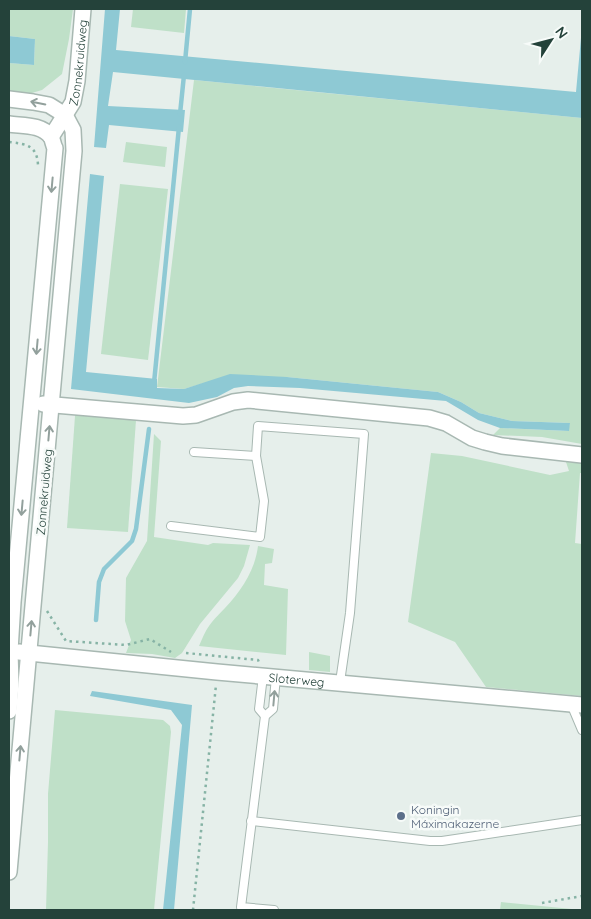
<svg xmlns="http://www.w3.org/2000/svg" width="591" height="919" font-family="Quicksand,sans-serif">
	<rect width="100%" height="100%" fill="#e6efeb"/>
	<!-- green -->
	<g fill="#bfe0c8">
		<polygon points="9,9 73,9 69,39 62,74 42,90 25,95 9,93 9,63 34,65 35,39 9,36"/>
		<polygon points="133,9 186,9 184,33 131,27"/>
		<polygon points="194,80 582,118 582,444 542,437 493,435 500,428 568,431 570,423 512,421 479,413 461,402 438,392 287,377 204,383 184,389 157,387"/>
		<polygon points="126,142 167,147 165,167 123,162"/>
		<polygon points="120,184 168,189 148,360 101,354"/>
		<polygon points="76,402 137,406 128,532 67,528"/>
		<polygon points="154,434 161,441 154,537 208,545 213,543 250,545 244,566 238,578 200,624 182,653 175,658 152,654 126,653 131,640 125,621 126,578 147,541"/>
		<polygon points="431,453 462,456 550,475 569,471 566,462 582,463 582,473 580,473 575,543 582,544 582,696 486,687 455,642 408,622"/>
		<path d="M258,546L274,549L272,563L265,564L264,585L288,589L286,655L199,646C203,637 206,629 212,622C216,617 221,612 225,608C242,590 255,570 258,546Z"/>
		<polygon points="309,652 330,656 330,672 309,670"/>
		<polygon points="55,710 163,720 170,726 171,732 154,910 46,910 48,842 48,794"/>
		<polygon points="501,902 582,910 500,910"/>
	</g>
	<!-- water -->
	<g fill="#8ec9d4">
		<polygon points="105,9 120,9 116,50 576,92 582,27 582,118 113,72 108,106 185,110 183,132 109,125 106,148 94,147"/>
		<polygon points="9,36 35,39 34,65 9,63"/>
		<polygon points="90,174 104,176 86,372 157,379 157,388 184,389 230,374 287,377 438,392 461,402 479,413 512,421 570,423 569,431 500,428 478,420 446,401 300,388 248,386 234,388 217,397 189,403 71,389"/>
		<polygon points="92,691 192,705 174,910 163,910 182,725 171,710 90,696"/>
	</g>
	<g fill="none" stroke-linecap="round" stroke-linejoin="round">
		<!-- stream -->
		<g stroke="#8ec9d4" stroke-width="4.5">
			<polyline points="185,62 190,9"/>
			<polyline points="180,114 184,75"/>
			<polyline points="154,383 179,127"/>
			<polyline points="96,620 99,582 104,569 132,541 136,529 149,429"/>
		</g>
		<defs>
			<g id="lane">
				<polyline points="194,452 256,456"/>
				<polyline points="171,526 260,537 264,501 256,456 258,426 364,434 350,613 340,682"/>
				<polyline points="263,676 259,709 265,716"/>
				<polyline points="571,704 582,730"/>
				<polyline points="251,821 430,841 442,841 582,820"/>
				<polyline points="274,910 241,907 265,716 273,709 276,677"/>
			</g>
			<g id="street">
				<polyline points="9,99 33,102 49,105 65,115 73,130 74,151 9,872"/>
				<path d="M9,124C22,126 42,124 51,137C53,140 53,145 55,148L13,602L10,651L11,684L9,711"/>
				<path id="s1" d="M51,137L73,102L77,81L83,9"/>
				<polyline points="43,404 183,416 196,415 233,402 248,400 429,418 446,423 472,438 485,442 502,446 582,455"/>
				<path id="s2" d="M19,652L217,672L582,705"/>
			</g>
		</defs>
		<!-- lane casing -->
		<use href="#lane" stroke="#a8b8b2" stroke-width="10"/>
		<!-- street casing -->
		<use href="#street" stroke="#a8b8b2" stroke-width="18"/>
		<!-- path -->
		<g stroke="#86b3a5" stroke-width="2.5" stroke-dasharray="2.5 4" stroke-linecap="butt">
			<path d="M9,142C26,144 37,145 38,165"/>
			<polyline points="47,611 66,641 126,645 150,639 171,652"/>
			<polyline points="186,653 258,660 259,662"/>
			<polyline points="542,903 582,896"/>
			<polyline points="193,910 216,685"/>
		</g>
		<!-- lane -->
		<use href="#lane" stroke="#fff" stroke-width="8"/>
		<!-- street -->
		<use href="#street" stroke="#fff" stroke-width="15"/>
	</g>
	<!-- one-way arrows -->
	<defs><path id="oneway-shaft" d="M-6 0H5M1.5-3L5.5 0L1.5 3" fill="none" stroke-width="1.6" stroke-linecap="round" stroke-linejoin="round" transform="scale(1.25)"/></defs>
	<g stroke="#92a09c">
		<use href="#oneway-shaft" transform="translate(38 103) rotate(-169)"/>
		<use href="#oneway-shaft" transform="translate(52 185) rotate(95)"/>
		<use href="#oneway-shaft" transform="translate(37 347) rotate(95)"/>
		<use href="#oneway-shaft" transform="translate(49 433) rotate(-85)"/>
		<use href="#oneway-shaft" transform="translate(22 508) rotate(95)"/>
		<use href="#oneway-shaft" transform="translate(31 628) rotate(-85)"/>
		<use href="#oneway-shaft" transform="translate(274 698) rotate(-85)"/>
		<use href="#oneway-shaft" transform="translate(20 753) rotate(-85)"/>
	</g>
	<!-- markers -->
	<circle fill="#5c6f8a" stroke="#f7fbf9" stroke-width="2" cx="401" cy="816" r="5"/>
	<g text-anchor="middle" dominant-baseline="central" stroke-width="5" stroke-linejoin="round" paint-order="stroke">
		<!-- street labels -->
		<g font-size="12" fill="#24423a" stroke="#f7fbf9">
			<text stroke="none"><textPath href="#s1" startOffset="81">Zonnekruidweg</textPath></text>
			<text transform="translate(44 492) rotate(-85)">Zonnekruidweg</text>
			<text stroke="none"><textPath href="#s2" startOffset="279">Sloterweg</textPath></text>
		</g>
		<!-- service labels -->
		<g font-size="12" fill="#4e5e75" stroke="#f7fbf9" text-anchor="start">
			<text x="411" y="809">Koningin<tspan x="411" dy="14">Máximakazerne</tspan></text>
		</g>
	</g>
	<!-- border -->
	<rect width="591" height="919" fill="none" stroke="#24423a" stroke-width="20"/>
	<!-- north arrow -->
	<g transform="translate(551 40) rotate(54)" stroke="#f7fbf9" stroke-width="4" paint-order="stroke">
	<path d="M0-4L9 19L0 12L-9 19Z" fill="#24423a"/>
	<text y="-8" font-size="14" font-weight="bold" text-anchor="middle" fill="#24423a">N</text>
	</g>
</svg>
